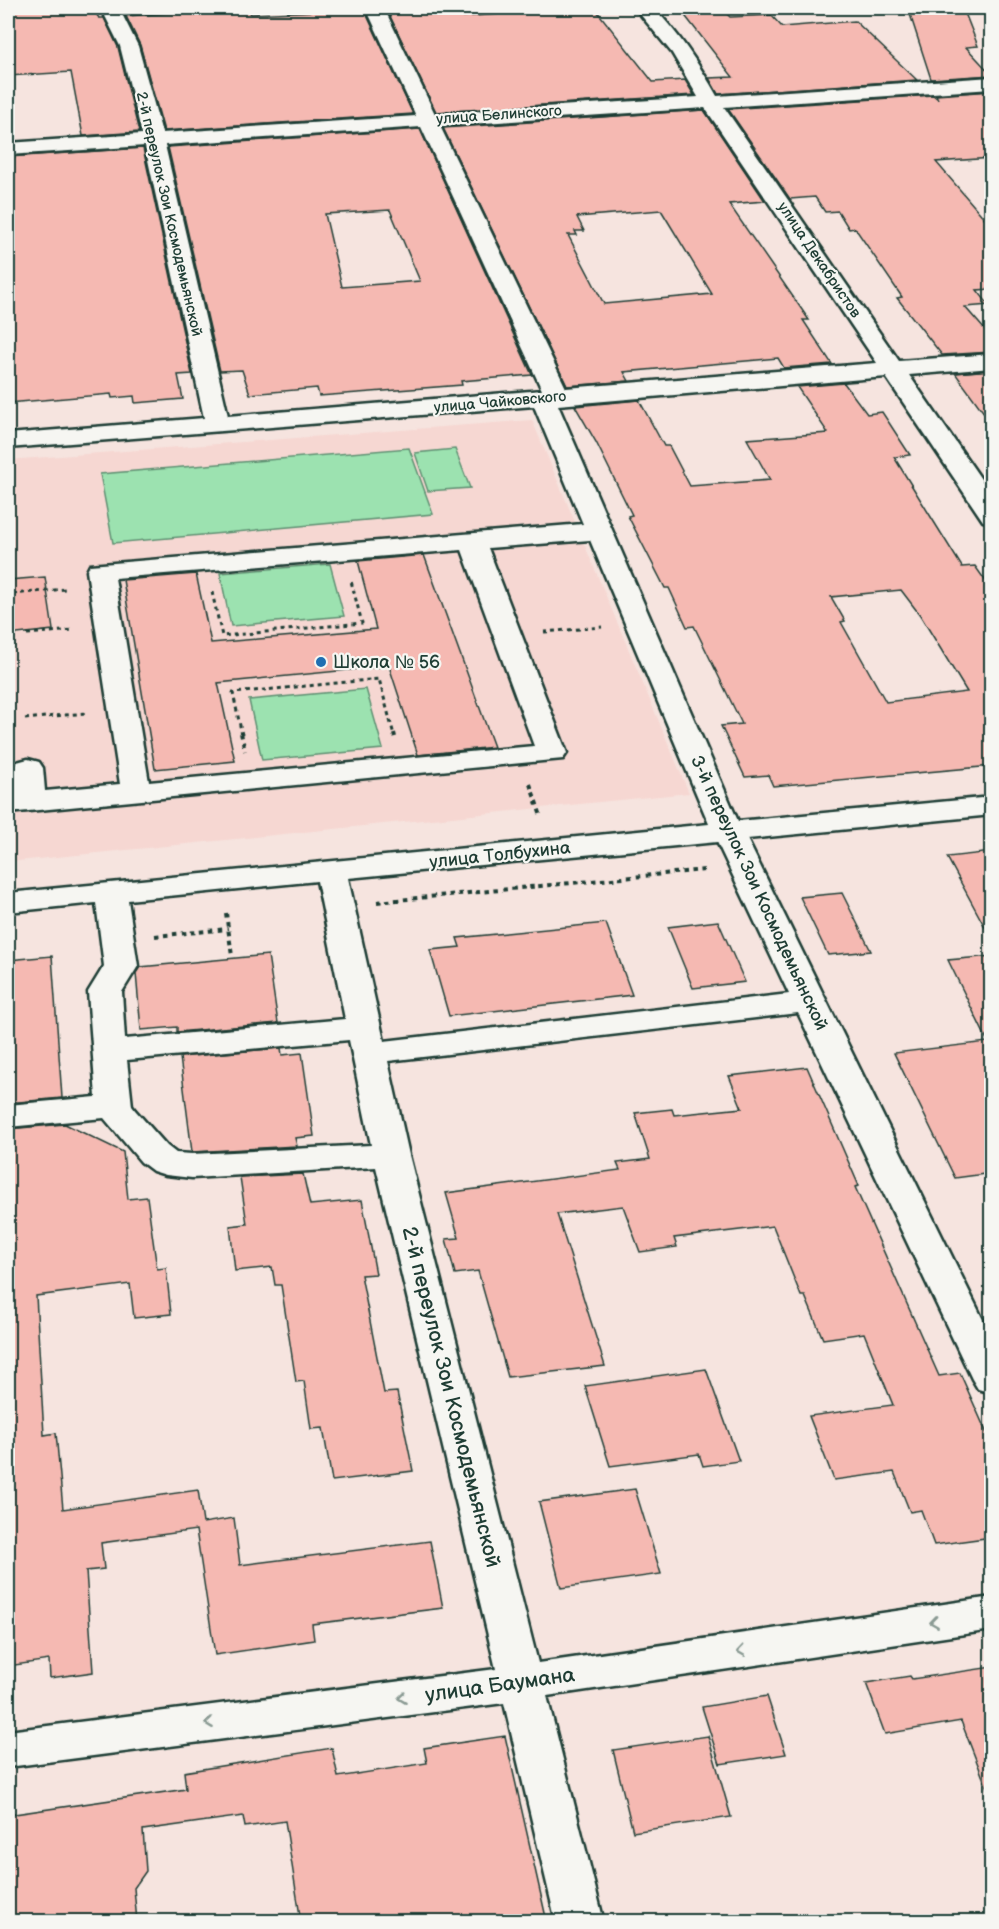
<svg xmlns="http://www.w3.org/2000/svg" width="999" height="1929" font-family="'Balsamiq Sans',sans-serif">
	<rect width="100%" height="100%" fill="#f6e4df"/>
	<filter id="ink" filterUnits="userSpaceOnUse"><feTurbulence type="fractalNoise" baseFrequency=".0167" numOctaves="2"/><feDisplacementMap in="SourceGraphic" scale="12" xChannelSelector="R" yChannelSelector="G"/><feConvolveMatrix kernelMatrix="1 2 1 2 8 2 1 2 1" color-interpolation-filters="sRGB"/></filter>
	<g filter="url(#ink)">
		<!-- built -->
		<polygon fill="#f6d7d2" points="532,420 689,793 8,862 8,460"/>
		<!-- green -->
		<g fill="#9ce2b0" stroke="#5e9072" stroke-width="1.5">
			<polygon points="409,448 433,514 113,543 100,474"/>
			<polygon points="455,449 470,488 428,491 415,453"/>
			<polygon points="330,564 344,616 231,626 220,573"/>
			<polygon points="366,689 383,749 262,760 249,700"/>
		</g>
		<!-- building -->
		<g fill="#f5b9b2" stroke="#1f3d34" stroke-width="1.5" fill-rule="evenodd">
			<polygon points="8,8 92,8 99,18 104,18 118,47 139,132 83,136 71,72 8,76"/>
			<polygon points="203,8 247,8 251,14 364,9 413,114 164,131 140,45 126,16 199,11 204,10"/>
			<polygon points="386,8 453,8 458,17 591,8 597,11 653,82 685,80 694,95 436,112"/>
			<polygon points="679,8 721,8 730,17 771,15 782,27 855,21 917,80 718,94 709,78 733,77"/>
			<polygon points="908,8 963,8 978,46 966,47 992,75 931,79"/>
			<polygon points="992,91 992,158 936,162 992,227 992,289 977,290 989,305 965,307 992,338 992,352 942,355 897,298 902,297 855,228 849,229 838,211 825,212 815,197 790,199 728,109 933,95 938,99 936,95"/>
			<path d="M704,110L765,201L729,204L809,320H803L832,364L784,368L778,358L624,372L629,381L567,386L443,128ZM661,210L712,294L604,304L568,235H577L575,231H584L577,217Z"/>
			<path d="M420,129L532,375L461,381L462,385L319,396L317,388L250,394L242,370L220,371L168,147ZM390,210L420,281L342,287L325,214Z"/>
			<polygon points="143,148 192,374 178,375 183,399 135,403 134,396 112,398 111,394 8,403 8,157"/>
			<polygon points="992,370 992,424 955,373"/>
			<path d="M844,383L867,414L882,412L910,455L894,457L931,517L962,567L975,566L992,590V766L773,786L768,775L745,777L721,726L742,724L694,626L687,627L669,588H665L628,516L632,515L596,442L575,406L639,400L664,446H669L690,486L770,480L747,439L828,433L797,387ZM901,590L920,615L967,692L886,702L841,622L845,621L831,597Z"/>
			<polygon points="424,555 494,747 418,755 389,666 218,683 235,761 155,769 123,580 196,574 211,643 376,629 358,561"/>
			<polygon points="45,577 53,630 8,635 8,580"/>
			<polygon points="992,852 992,940 947,857"/>
			<polygon points="842,893 871,951 828,955 800,897"/>
			<polygon points="718,921 745,982 693,988 668,927"/>
			<polygon points="606,923 632,995 449,1016 430,950 460,947 457,938"/>
			<polygon points="268,955 278,1023 177,1032 177,1027 141,1030 136,973 140,967"/>
			<polygon points="52,956 62,1098 8,1103 8,960"/>
			<polygon points="992,956 992,1173 955,1178 894,1053 988,1042 948,960"/>
			<polygon points="281,1048 282,1055 302,1053 314,1136 295,1138 297,1146 192,1152 180,1057"/>
			<polygon points="807,1067 859,1186 855,1187 939,1376 960,1373 992,1445 992,1537 934,1545 921,1510 910,1512 894,1472 834,1480 809,1416 893,1405 864,1333 823,1339 805,1296 801,1296 773,1226 674,1238 677,1247 640,1252 623,1206 557,1214 605,1366 508,1377 478,1271 455,1274 446,1239 459,1238 446,1193 620,1170 617,1163 650,1159 635,1113 672,1109 674,1115 742,1108 729,1076"/>
			<polygon points="65,1124 123,1152 128,1199 147,1197 157,1269 166,1268 171,1314 134,1318 130,1284 36,1296 44,1435 56,1433 63,1509 198,1490 203,1523 234,1518 240,1565 430,1541 443,1608 312,1624 314,1640 215,1655 196,1530 101,1543 104,1569 86,1571 93,1672 50,1678 49,1660 8,1666 8,1275 12,1275 9,1223 8,1223 8,1129"/>
			<polygon points="303,1174 310,1205 362,1200 376,1274 361,1275 384,1393 397,1392 413,1471 332,1481 323,1428 311,1429 304,1381 296,1382 281,1285 275,1285 272,1267 235,1271 230,1226 247,1224 240,1177"/>
			<polygon points="706,1369 739,1461 703,1466 699,1454 610,1466 585,1386"/>
			<polygon points="635,1489 661,1574 561,1588 539,1502"/>
			<polygon points="992,1667 992,1793 989,1793 961,1721 885,1734 866,1683 910,1676 912,1679"/>
			<polygon points="767,1696 786,1754 720,1764 702,1707"/>
			<polygon points="505,1736 547,1922 301,1922 285,1821 245,1827 243,1816 143,1830 146,1871 134,1888 137,1922 8,1922 8,1815 186,1789 184,1772 332,1748 338,1777 427,1763 424,1748"/>
			<polygon points="708,1736 731,1817 633,1832 613,1750"/>
		</g>
		<g fill="none" stroke-linecap="round" stroke-linejoin="round">
			<defs>
				<path id="minor" d="M101,8H119L138,46L162,133L416,116L366,8H384L435,114L698,97L672,53L635,8H654C679,34 699,64 717,96L992,77V89L724,107L899,361L992,354V368L909,375L992,495V523L983,521L886,377L558,405L738,821L992,797V815L747,839L992,1338V1393L978,1389L972,1379L798,1013L388,1061L409,1155L538,1663L992,1597V1630L547,1696L604,1922H556L504,1703L8,1767V1731L496,1669L376,1167L192,1178L166,1175L153,1171L141,1162L104,1118L8,1127V1105L96,1097L88,992L104,966L96,903L8,912V893L709,824L590,540L488,548L567,753L563,759L8,813V795L15,794L13,768L17,762L28,759L39,762L43,768L45,791L120,784L87,571L90,565L583,524L534,406L8,448V434L204,418L145,146L8,155V143L142,134L120,46ZM705,108L877,363L566,388L440,126ZM421,127L542,390L228,416L165,145ZM462,550L534,746L149,782L115,578ZM717,842L789,994L384,1041L348,878ZM317,881L345,1019L125,1039L122,992L138,966L128,900ZM349,1040L371,1145L192,1154L176,1153L167,1146L135,1110L132,1106L127,1060Z"/>
			</defs>
			<!-- minor casing -->
			<use href="#minor" stroke="#1f3d34" stroke-width="5"/>
			<!-- path-far1 -->
			<g stroke="#1f3d34" stroke-width="3" stroke-dasharray="4 4" stroke-linecap="butt">
				<polyline points="212,592 222,636 362,623 351,581"/>
				<polyline points="13,594 66,589"/>
				<polyline points="544,632 602,627"/>
				<polyline points="27,634 73,630"/>
				<polyline points="25,719 86,713"/>
				<polyline points="242,735 233,693 379,679 394,735"/>
			</g>
			<!-- path -->
			<g stroke="#1f3d34" stroke-width="4" stroke-dasharray="4.5 4.5" stroke-linecap="butt">
				<polyline points="241,733 245,751"/>
				<polyline points="394,733 395,737"/>
				<polyline points="530,784 541,816"/>
				<polyline points="377,902 704,870"/>
				<polyline points="226,913 232,956"/>
				<polyline points="155,936 228,929"/>
			</g>
			<!-- minor -->
			<use href="#minor" fill="#f6f6f2" fill-rule="evenodd"/>
		</g>
		<!-- one-way arrows -->
		<defs><path id="oneway-chevron" d="M-2-3.5L2.5 0L-2 3.5" fill="none" stroke-width="1.6" stroke-linecap="round" stroke-linejoin="round" transform="scale(1.5)"/></defs>
		<g stroke="#8a9a93">
			<use href="#oneway-chevron" transform="translate(934 1622) rotate(172)"/>
			<use href="#oneway-chevron" transform="translate(741 1651) rotate(172)"/>
			<use href="#oneway-chevron" transform="translate(402 1698) rotate(173)"/>
			<use href="#oneway-chevron" transform="translate(209 1723) rotate(173)"/>
		</g>
	</g>
	<!-- markers -->
	<circle fill="#1f6fb2" stroke="#f6f6f2" stroke-width="2" cx="321" cy="662" r="6"/>
	<g text-anchor="middle" dominant-baseline="central" stroke-width="4.5" stroke-linejoin="round" paint-order="stroke">
		<!-- far-street labels -->
		<g font-size="15" fill="#1f3d34" stroke="#f6f6f2">
			<text transform="translate(499 115) rotate(-4)">улица Белинского</text>
			<text transform="translate(169 214) rotate(77)">2-й переулок Зои Космодемьянской</text>
			<text transform="translate(819 260) rotate(56)">улица Декабристов</text>
			<text transform="translate(500 402) rotate(-5)">улица Чайковского</text>
		</g>
		<!-- poi labels -->
		<g font-size="18" fill="#1f3d34" stroke="#f6f6f2" text-anchor="start">
			<text x="333" y="662">Школа № 56</text>
		</g>
		<!-- street labels -->
		<g font-size="18" fill="#1f3d34" stroke="#f6f6f2">
			<text transform="translate(500 855) rotate(-6)">улица Толбухина</text>
			<text transform="translate(759 893) rotate(65)">3-й переулок Зои Космодемьянской</text>
		</g>
		<!-- near-street labels -->
		<g font-size="21" fill="#1f3d34" stroke="#f6f6f2">
			<text transform="translate(451 1397) rotate(76)">2-й переулок Зои Космодемьянской</text>
			<text transform="translate(500 1685) rotate(-8)">улица Баумана</text>
		</g>
	</g>
	<!-- margin -->
	<rect width="999" height="1929" fill="none" stroke="#f6f6f2" stroke-width="30"/>
	<rect x="15" y="15" width="969" height="1899" fill="none" stroke="#1f3d34" stroke-width="2" filter="url(#ink)"/>
</svg>
